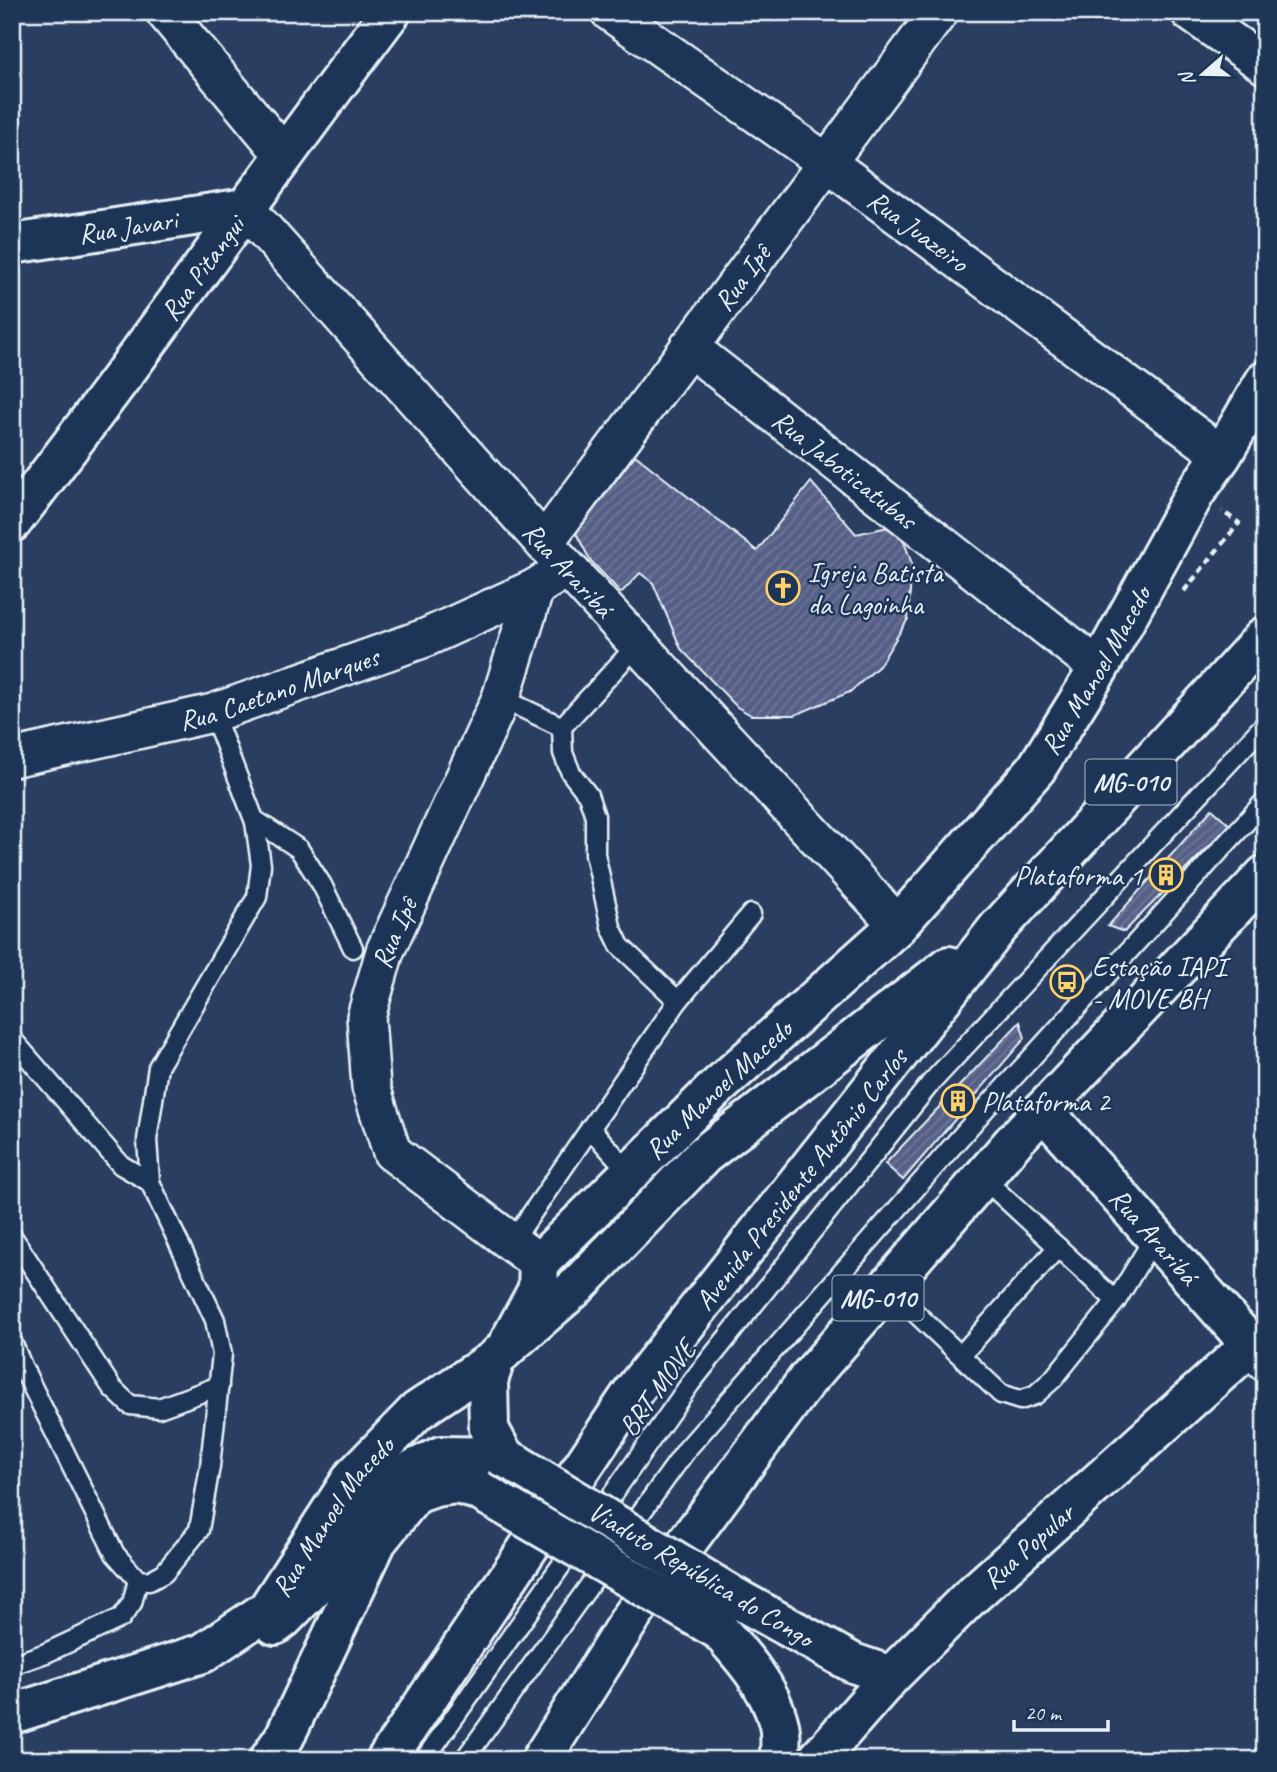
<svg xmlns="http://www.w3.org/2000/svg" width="1277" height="1772" font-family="Caveat,sans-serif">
	<defs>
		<pattern id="building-hatch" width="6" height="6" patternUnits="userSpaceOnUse" patternTransform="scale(1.75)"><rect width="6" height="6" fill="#576087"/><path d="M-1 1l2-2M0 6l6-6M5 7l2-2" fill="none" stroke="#6f7799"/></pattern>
	</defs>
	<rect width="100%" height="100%" fill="#293e61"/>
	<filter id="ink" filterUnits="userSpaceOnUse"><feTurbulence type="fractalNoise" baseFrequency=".0143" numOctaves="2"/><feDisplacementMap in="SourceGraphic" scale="14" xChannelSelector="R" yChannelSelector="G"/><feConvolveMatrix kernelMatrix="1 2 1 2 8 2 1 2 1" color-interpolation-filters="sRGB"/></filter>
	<g filter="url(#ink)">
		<!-- building -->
		<g fill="url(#building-hatch)" stroke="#e8f1f8" stroke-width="2">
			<polygon points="635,455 757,551 811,482 856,534 898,525 912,564 908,619 879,666 850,692 795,715 751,715 737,707 681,649 653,583 640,573 621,593 590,560 576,533"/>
			<polygon points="1212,809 1230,825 1124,932 1108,926"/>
			<polygon points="1020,1022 1025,1038 903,1180 885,1164"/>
		</g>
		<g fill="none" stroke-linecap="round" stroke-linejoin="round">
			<defs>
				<g id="service">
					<polyline points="637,645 562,727 563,753 571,773 588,795 595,816 595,854 611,927 620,946 678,1001"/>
					<polyline points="501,698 562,727"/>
					<polyline points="255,820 299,849 322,885 353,948"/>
					<polyline points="12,1039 121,1165 150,1182"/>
					<polyline points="590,1128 631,1174"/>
					<polyline points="983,1178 1116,1301"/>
					<polyline points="12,1236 112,1388 130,1405 159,1408 219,1386"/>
					<polyline points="512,1242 678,1001 751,914"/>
					<polyline points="888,1287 1001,1394 1020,1400 1035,1395 1053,1379 1116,1301 1155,1236"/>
					<polyline points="12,1342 22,1366 115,1554 138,1580 149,1581 164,1573 199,1530 210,1466 222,1354 215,1320 150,1182 147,1140 158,1067 257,897 261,865 255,822 213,713"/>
					<polyline points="961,1355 1058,1247"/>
					<polyline points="596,1518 690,1384 930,1084 1265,724"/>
					<polyline points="625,1535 687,1449 993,1100 1265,801"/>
					<polyline points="12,1665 46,1653 121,1618 132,1603 138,1580"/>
					<polyline points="424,1760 577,1543"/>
					<polyline points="464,1760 607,1561"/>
				</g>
				<g id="minor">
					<polyline points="165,12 283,154"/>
					<path id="s1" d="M610,12L826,162L1222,455"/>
					<polyline points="1190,12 1265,65"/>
					<path id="s2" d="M245,208L544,543L898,925"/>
					<path id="s3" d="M689,347L1099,668"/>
					<path id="s4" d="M544,543L939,12"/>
					<path id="s5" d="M12,758L213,713L425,638L535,588"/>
					<path id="s6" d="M539,1263L392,1152L371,1087L366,1017L385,951L501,698L535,588L567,568"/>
				</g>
				<g id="tertiary">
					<path id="s7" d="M12,244L245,208"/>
					<path id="s8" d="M12,522C142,355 263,181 391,12"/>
					<path id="s9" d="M1043,1110L1265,1361"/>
					<polyline points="495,1359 488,1381 489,1429 504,1457"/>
					<polyline points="736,1598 853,1663 891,1676"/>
					<polyline points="275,1625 283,1619 339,1562 386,1489 412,1470 441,1456 504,1457 515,1463"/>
					<path id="s10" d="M12,1714L203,1653L267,1610L353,1477L417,1411L495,1359L506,1348L538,1289L539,1263L714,1090L898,925L1036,769L1099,668L1195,493L1222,455L1265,381"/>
					<path id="s11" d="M817,1760L891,1676L969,1598L1251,1345"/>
				</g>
				<g id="trunk">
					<polyline points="506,1348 576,1287 704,1155 949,966"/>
					<path d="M719,1630C742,1656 769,1686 778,1721C782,1733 780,1747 780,1760"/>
					<polyline points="269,1760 285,1736 377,1541 415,1494 435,1487 457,1484 478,1490"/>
					<path id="s12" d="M386,1760L634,1390L998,928L1265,636"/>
					<polyline points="541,1760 630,1619 807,1380 1015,1140 1265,875"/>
				</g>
			</defs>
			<!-- service casing -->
			<use href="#service" stroke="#e8f1f8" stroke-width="23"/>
			<!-- minor casing -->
			<use href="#minor" stroke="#e8f1f8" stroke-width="42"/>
			<!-- tertiary casing -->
			<use href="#tertiary" stroke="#e8f1f8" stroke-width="44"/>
			<!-- trunk casing -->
			<use href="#trunk" stroke="#e8f1f8" stroke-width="44"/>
			<!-- path -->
			<polyline stroke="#e8f1f8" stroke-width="4.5" stroke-dasharray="7 5" stroke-linecap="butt" points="1184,591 1239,523 1222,511"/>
			<!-- service -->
			<use href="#service" stroke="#1d3557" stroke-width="18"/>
			<!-- minor -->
			<use href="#minor" stroke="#1d3557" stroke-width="37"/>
			<!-- tertiary -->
			<use href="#tertiary" stroke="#1d3557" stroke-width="38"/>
			<!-- trunk -->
			<use href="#trunk" stroke="#1d3557" stroke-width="38"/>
			<defs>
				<polyline id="tertiary-bridge" points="515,1463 736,1598"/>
				<polyline id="trunk-bridge" points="478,1490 719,1630"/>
			</defs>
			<!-- tertiary-bridge casing -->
			<use href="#tertiary-bridge" stroke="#e8f1f8" stroke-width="44" stroke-linecap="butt"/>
			<!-- trunk-bridge casing -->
			<use href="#trunk-bridge" stroke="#e8f1f8" stroke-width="44" stroke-linecap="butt"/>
			<!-- tertiary-bridge -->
			<use href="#tertiary-bridge" stroke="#1d3557" stroke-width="38"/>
			<!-- trunk-bridge -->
			<use href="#trunk-bridge" stroke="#1d3557" stroke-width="38"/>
		</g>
	</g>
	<!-- icons -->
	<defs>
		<symbol id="church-ring" viewBox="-11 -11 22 22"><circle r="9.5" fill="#1d3557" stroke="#ffd166" stroke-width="1.5"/><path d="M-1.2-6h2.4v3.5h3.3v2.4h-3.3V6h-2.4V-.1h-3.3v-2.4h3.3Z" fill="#ffd166"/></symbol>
		<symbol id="building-ring" viewBox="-11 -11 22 22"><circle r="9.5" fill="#1d3557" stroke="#ffd166" stroke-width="1.5"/><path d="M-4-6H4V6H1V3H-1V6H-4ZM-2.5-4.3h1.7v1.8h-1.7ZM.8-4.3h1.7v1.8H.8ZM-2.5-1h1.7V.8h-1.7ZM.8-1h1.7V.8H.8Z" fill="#ffd166"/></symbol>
		<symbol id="bus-ring" viewBox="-11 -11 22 22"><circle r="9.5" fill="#1d3557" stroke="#ffd166" stroke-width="1.5"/><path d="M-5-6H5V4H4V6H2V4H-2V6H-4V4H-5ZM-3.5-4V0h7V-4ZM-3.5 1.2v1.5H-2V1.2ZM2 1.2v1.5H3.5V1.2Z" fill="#ffd166"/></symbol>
	</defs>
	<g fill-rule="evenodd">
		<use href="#church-ring" x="764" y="569" width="38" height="38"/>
		<use href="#building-ring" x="1147" y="856" width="38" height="38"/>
		<use href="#bus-ring" x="1048" y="963" width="38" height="38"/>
		<use href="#building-ring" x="939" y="1082" width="38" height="38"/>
	</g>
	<g text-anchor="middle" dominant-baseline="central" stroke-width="5" stroke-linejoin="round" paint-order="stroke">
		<!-- shield labels -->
		<g fill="#1d3557" stroke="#abb9c8" stroke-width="2">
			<rect x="1085.5" y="759.5" width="91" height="45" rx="5"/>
			<rect x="832.5" y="1275.5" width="91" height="45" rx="5"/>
		</g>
		<g font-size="26" font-weight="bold" fill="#e8f1f8">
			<text x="1131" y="782">MG-010</text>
			<text x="878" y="1298">MG-010</text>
		</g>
		<!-- street labels -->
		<g font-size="28" fill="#e8f1f8" stroke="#1d3557">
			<text stroke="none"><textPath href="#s7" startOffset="117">Rua Javari</textPath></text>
			<text stroke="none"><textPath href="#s1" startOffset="378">Rua Juazeiro</textPath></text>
			<text stroke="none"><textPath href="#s8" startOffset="317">Rua Pitangui</textPath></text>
			<text stroke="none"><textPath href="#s4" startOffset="331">Rua Ipê</textPath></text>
			<text stroke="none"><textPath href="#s3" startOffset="198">Rua Jaboticatubas</textPath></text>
			<text stroke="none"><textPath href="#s2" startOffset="485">Rua Araribá</textPath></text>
			<text stroke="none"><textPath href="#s10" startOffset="1547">Rua Manoel Macedo</textPath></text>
			<text stroke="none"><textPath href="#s5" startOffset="276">Rua Caetano Marques</textPath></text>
			<text stroke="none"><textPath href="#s6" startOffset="411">Rua Ipê</textPath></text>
			<text stroke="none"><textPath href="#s10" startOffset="980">Rua Manoel Macedo</textPath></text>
			<text stroke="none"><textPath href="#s12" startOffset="714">Avenida Presidente Antônio Carlos</textPath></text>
			<text stroke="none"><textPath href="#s9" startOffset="168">Rua Araribá</textPath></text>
			<text transform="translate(657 1388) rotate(-54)">BRT MOVE</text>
			<text stroke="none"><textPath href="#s10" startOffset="392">Rua Manoel Macedo</textPath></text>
			<text stroke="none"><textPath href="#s11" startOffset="301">Rua Popular</textPath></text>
			<text transform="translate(701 1574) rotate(31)">Viaduto República do Congo</text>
		</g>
		<!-- poi labels -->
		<g font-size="28" fill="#e8f1f8" stroke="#1d3557" text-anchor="start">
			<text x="808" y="572">Igreja Batista<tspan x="808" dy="32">da Lagoinha</tspan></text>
			<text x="1142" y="875" text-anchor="end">Plataforma 1</text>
			<text x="1092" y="966">Estação IAPI<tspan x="1092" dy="32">- MOVE BH</tspan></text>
			<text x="982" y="1101">Plataforma 2</text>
		</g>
	</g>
	<!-- margin -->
	<rect width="1277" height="1772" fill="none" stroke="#1d3557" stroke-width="42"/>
	<rect x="21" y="21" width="1235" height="1730" fill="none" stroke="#e8f1f8" stroke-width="2.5" filter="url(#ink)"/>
	<!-- north arrow -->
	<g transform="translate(1203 74) rotate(250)" stroke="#1d3557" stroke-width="5" paint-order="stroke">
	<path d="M0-5L12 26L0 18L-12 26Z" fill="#e8f1f8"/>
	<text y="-10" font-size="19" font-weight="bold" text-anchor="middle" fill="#e8f1f8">N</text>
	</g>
	<!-- scale -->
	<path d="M1014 1720v10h94v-10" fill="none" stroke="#e8f1f8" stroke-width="3.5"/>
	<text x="1025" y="1720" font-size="21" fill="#e8f1f8" stroke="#1d3557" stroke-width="5" paint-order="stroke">20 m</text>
</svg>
